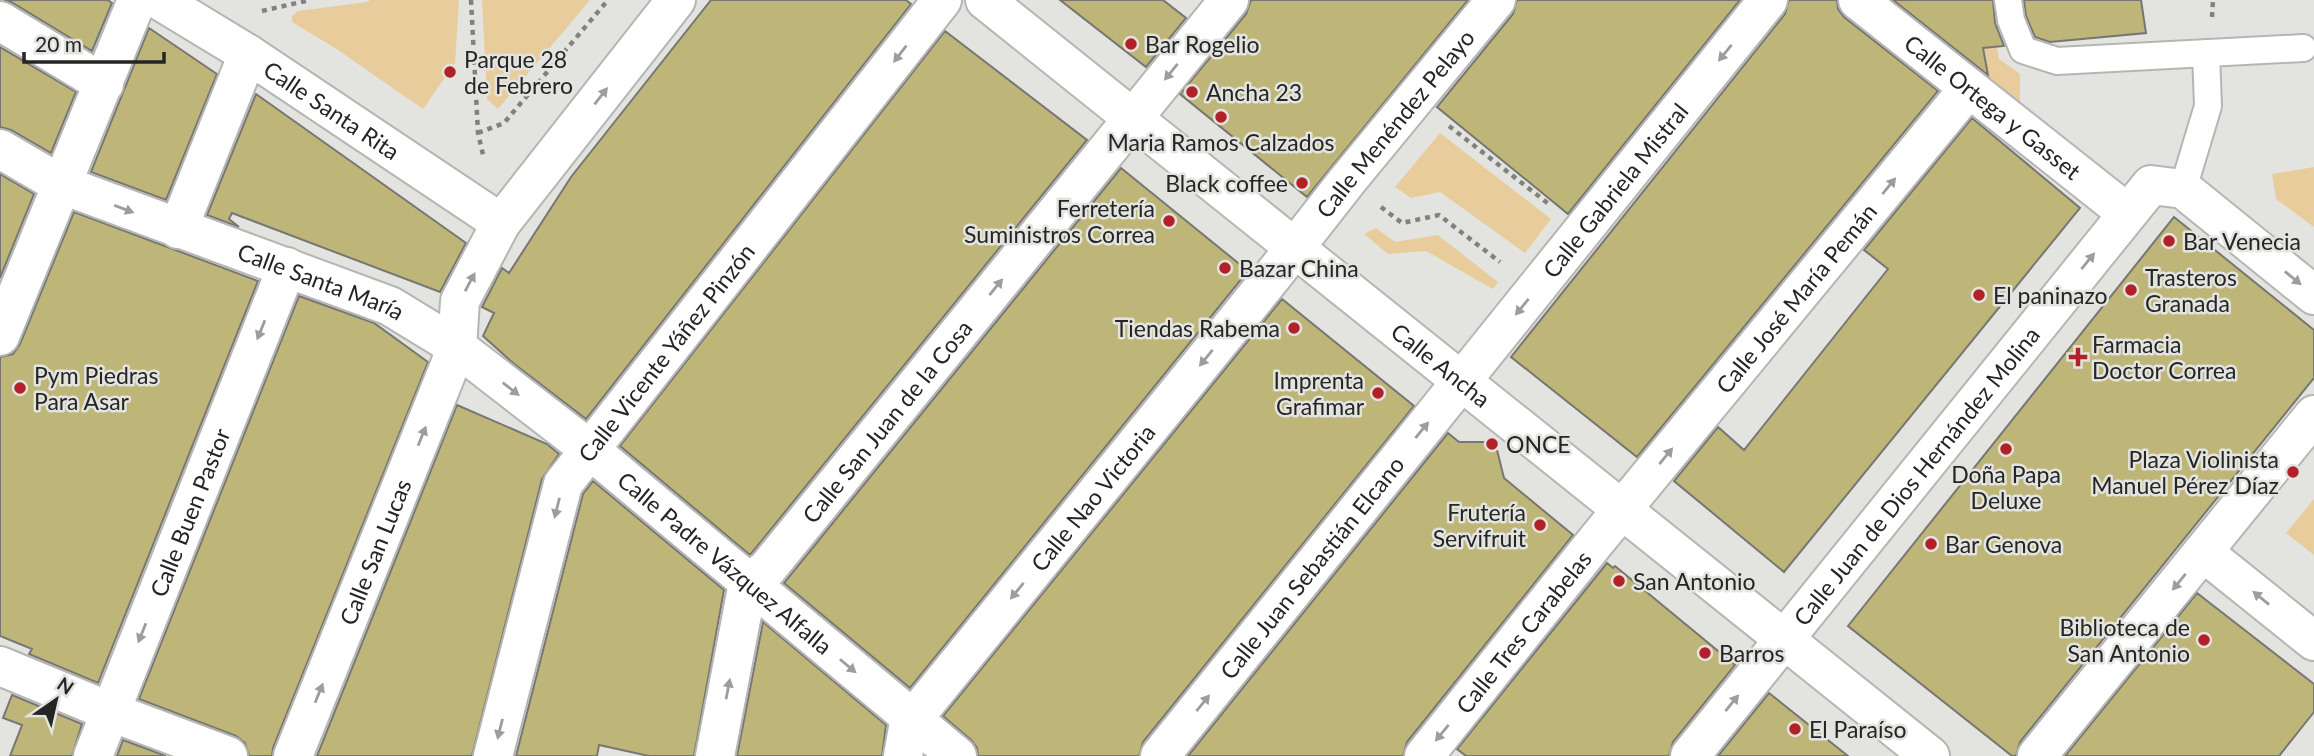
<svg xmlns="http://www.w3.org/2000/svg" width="2314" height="756" font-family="Lato,sans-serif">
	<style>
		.green { fill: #e8cc9b }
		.building { fill: #beb578; stroke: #777673; stroke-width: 2 }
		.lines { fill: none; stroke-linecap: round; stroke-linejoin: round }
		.lane-casing { stroke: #b5b6b3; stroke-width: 30 }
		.street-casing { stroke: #b5b6b3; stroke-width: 42 }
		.secondary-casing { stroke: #b5b6b3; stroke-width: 42 }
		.path { stroke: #81827f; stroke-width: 4.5; stroke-dasharray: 5 5; stroke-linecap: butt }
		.lane { stroke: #fff; stroke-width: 26 }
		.street { stroke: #fff; stroke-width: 38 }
		.secondary { stroke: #fff; stroke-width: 38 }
		.oneway { fill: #9d9d9c }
		.poi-dot { fill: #b22128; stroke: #e3e4e0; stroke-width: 2.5 }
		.labels { text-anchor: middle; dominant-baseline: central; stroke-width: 5; stroke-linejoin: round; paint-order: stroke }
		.poi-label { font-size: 23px; fill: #252524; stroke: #e3e4e0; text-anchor: start }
		.street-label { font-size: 23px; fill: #252524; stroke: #e3e4e0 }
	</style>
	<rect width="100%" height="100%" fill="#e3e4e0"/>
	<path class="green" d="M370,0h89l-4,63 -32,46 -88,-61 -43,-26v-6l6,-5 69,-9z
		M482,0h108l-92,109 -11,-10z
		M1974,0h14l11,59 21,15v31l-30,-20z
		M1440,133l111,86 -26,34 -85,-61 -29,6 -16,-11z
		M2314,167v60l-38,-28 -4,-25z
		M1376,228l19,14 43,-7 60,47 -5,7 -67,-38 -38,3 -24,-20z
		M2314,499v56l-28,-22z"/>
	<path class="building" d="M4,0h104l4,3 -20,48 -81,-49z
		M711,0h195l5,4 -325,415 -73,-56 -30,-27 11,-23 -12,-6 20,-39 7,5 62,-96z
		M1060,0h103l23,18 -40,49z
		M1251,0h217l-161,197 -127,-103 66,-80z
		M1517,0h223l-172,214 -131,-107 76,-93z
		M1789,0h48l1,9 6,8 94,74 -301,366 -126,-100 274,-343z
		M1893,0h100l2,23 9,23 -21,2 5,27z
		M2024,0h117l5,33 -96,9 -15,-5 -9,-21z
		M149,28l68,46 -51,126 -75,-28z
		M945,31l142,109 -337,415 -130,-109z
		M0,47l76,45 -25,61 -40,-23 -11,-3z
		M256,94l210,149 -26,49 -208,-79 -3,6 10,8 -32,-12z
		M1972,118l108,90 -296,364 -110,-91 44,-54 26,23 144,-181 -24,-19z
		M1121,168l127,103 -338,417 -126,-105z
		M0,174l34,20 -34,84z
		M74,212l184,69 -160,402 -69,-29 3,-5 -32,-13v-279l13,-3 7,-10z
		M2174,217l140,113v48l-294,364 -4,14h-4l-164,-130z
		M299,296l75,27 54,39 -155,386 -1,8h-23l-4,-13 -9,-7 -97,-37z
		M1282,299l132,107 -271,336 -4,14h-161l-1,-8 -6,-8 -28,-24z
		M457,405l90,39 12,10 -17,25 -70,277h-155z
		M1448,433l11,9h36l9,36 69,57 -166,207 -4,14h-215z
		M593,481l131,109 -30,166h-45l-50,-11 -2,11h-81l67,-262z
		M1607,563l6,5 2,-2 120,99 -62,77 -4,14h-203l-9,-7z
		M2197,593l117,91v28l-35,44h-214z
		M763,622l123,103 -4,31h-145z
		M1769,693l79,63h-130z
		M12,695l70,29 -10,32h-62l12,-31 -19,-7z
		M123,740l43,16h-49z"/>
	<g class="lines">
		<g class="lane-casing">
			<path id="lane" d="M2008,0l3,20 12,30 34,11 246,-13
				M2183,189l25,-83 -2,-53"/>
		</g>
		<g class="street-casing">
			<g id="street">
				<path id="s1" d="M159,0l89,54 253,169"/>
				<path id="s2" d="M1858,0l269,213"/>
				<path d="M0,21l104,63"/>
				<path id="s3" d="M0,149l60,35 330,122 67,41 132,102 368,307"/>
				<path d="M178,229l70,-175"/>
				<path d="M0,336l137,-336"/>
				<path d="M2203,552l111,89"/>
				<path d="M0,666l111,46 117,44"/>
				<path id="s4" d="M93,756l194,-489"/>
				<path id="s5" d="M293,756l164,-409 3,-46 41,-78 175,-223"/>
				<path id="s6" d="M493,756l70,-272 379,-484"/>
				<path id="s7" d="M715,756l33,-173 19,-14 462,-569"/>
				<path id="s8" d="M903,756l5,-28 4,-8 359,-442 76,-97 149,-181"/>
				<path id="s9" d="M1160,756l608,-756"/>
				<path id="s10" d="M1424,756l172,-215 373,-453"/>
				<path id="s11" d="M1690,756l461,-571 32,4 131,106"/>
				<path d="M2037,756l277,-341"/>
			</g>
		</g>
		<g class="secondary-casing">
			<g id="secondary">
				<path id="s12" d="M985,0l945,756"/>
			</g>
		</g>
		<path class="path" d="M471,0l7,133 6,26
			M262,11l48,-11
			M2212,17l1,-17
			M1449,126l101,79
			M478,133l26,-10 104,-123
			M1381,207l21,16 37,-8 61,47"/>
		<use href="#lane" class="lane"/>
		<use href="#street" class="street"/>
		<use href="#secondary" class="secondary"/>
	</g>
	<defs><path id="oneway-solid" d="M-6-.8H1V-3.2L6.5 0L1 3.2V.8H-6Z" transform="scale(1.75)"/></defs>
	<g class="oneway">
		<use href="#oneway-solid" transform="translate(1725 53) rotate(129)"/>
		<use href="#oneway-solid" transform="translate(900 54) rotate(128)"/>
		<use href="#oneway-solid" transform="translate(1171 72) rotate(129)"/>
		<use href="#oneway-solid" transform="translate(601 96) rotate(-52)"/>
		<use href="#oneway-solid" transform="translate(1889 186) rotate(-51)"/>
		<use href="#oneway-solid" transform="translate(124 209) rotate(21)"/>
		<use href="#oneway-solid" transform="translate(2088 261) rotate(-51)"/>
		<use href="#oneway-solid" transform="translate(2293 278) rotate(39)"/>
		<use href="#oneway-solid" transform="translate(470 282) rotate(-62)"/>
		<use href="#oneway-solid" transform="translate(996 287) rotate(-51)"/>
		<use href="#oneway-solid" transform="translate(1522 307) rotate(129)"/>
		<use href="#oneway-solid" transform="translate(261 330) rotate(112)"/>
		<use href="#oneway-solid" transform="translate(1206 358) rotate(129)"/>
		<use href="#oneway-solid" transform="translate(511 389) rotate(38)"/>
		<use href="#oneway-solid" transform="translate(1422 430) rotate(-51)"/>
		<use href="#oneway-solid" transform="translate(422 436) rotate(-68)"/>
		<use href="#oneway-solid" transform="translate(1666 456) rotate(-51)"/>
		<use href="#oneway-solid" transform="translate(557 508) rotate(104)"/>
		<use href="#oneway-solid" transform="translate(2179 582) rotate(129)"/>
		<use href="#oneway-solid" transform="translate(1017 591) rotate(129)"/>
		<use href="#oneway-solid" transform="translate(2261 598) rotate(-141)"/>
		<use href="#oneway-solid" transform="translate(142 633) rotate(112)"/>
		<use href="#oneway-solid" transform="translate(848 666) rotate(40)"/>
		<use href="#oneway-solid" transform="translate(728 689) rotate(-79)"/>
		<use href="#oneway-solid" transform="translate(319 693) rotate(-68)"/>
		<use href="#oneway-solid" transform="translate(1203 703) rotate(-51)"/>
		<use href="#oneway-solid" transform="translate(1732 703) rotate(-51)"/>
		<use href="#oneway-solid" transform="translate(500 729) rotate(104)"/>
		<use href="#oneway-solid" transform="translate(1442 733) rotate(129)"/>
	</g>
	<g class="poi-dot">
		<circle cx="1131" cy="44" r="7"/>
		<circle cx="450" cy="72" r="7"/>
		<circle cx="1192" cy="92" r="7"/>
		<circle cx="1221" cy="117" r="7"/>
		<circle cx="1302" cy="183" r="7"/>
		<circle cx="1169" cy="221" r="7"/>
		<circle cx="2169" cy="241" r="7"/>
		<circle cx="1225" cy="268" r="7"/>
		<circle cx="2131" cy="290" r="7"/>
		<circle cx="1979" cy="295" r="7"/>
		<circle cx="1294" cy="328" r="7"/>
		<path d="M2074.5 346.5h7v7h7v7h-7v7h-7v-7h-7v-7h7z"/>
		<circle cx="20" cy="388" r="7"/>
		<circle cx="1378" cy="393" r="7"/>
		<circle cx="1492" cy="444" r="7"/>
		<circle cx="2006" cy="449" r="7"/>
		<circle cx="2293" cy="472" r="7"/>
		<circle cx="1540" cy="525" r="7"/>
		<circle cx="1931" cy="544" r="7"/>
		<circle cx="1619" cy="581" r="7"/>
		<circle cx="2204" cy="640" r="7"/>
		<circle cx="1705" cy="653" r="7"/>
		<circle cx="1795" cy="729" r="7"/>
	</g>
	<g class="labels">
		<g class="poi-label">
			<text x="1145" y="44">Bar Rogelio</text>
			<text x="464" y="59">Parque 28<tspan x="464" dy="26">de Febrero</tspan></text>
			<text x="1206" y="92">Ancha 23</text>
			<text x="1221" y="142" text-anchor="middle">Maria Ramos Calzados</text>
			<text x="1288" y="183" text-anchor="end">Black coffee</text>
			<text x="1155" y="208" text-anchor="end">Ferretería<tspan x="1155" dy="26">Suministros Correa</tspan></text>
			<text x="2183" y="241">Bar Venecia</text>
			<text x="1239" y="268">Bazar China</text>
			<text x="2145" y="277">Trasteros<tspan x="2145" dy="26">Granada</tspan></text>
			<text x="1993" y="295">El paninazo</text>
			<text x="1280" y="328" text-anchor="end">Tiendas Rabema</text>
			<text x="2092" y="344">Farmacia<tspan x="2092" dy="26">Doctor Correa</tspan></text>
			<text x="34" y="375">Pym Piedras<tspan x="34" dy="26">Para Asar</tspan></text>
			<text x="1364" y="380" text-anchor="end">Imprenta<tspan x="1364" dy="26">Grafimar</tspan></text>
			<text x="1506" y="444">ONCE</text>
			<text x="2279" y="459" text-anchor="end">Plaza Violinista<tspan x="2279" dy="26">Manuel Pérez Díaz</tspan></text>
			<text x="2006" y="474" text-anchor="middle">Doña Papa<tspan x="2006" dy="26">Deluxe</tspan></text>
			<text x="1526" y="512" text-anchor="end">Frutería<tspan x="1526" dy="26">Servifruit</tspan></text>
			<text x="1945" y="544">Bar Genova</text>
			<text x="1633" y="581">San Antonio</text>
			<text x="2190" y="627" text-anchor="end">Biblioteca de<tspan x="2190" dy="26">San Antonio</tspan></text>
			<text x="1719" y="653">Barros</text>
			<text x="1809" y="729">El Paraíso</text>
		</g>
		<g class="street-label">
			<text stroke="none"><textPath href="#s2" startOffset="172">Calle Ortega y Gasset</textPath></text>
			<text stroke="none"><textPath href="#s1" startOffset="205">Calle Santa Rita</textPath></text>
			<text stroke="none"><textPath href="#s8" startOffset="805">Calle Menéndez Pelayo</textPath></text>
			<text stroke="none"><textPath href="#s9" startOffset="726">Calle Gabriela Mistral</textPath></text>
			<text stroke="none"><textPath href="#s3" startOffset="348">Calle Santa María</textPath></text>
			<text stroke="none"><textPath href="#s10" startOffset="590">Calle José María Pemán</textPath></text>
			<text stroke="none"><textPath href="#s6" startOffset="448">Calle Vicente Yáñez Pinzón</textPath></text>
			<text stroke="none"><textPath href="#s12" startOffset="584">Calle Ancha</textPath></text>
			<text stroke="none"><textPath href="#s7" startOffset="390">Calle San Juan de la Cosa</textPath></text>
			<text stroke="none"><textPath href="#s11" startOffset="360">Calle Juan de Dios Hernández Molina</textPath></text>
			<text stroke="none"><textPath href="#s8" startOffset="324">Calle Nao Victoria</textPath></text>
			<text stroke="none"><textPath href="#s4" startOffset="262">Calle Buen Pastor</textPath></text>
			<text stroke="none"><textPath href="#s5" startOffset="220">Calle San Lucas</textPath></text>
			<text stroke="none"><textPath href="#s3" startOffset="844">Calle Padre Vázquez Alfalla</textPath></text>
			<text stroke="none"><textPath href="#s9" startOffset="242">Calle Juan Sebastián Elcano</textPath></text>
			<text stroke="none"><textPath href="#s10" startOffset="159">Calle Tres Carabelas</textPath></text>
		</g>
	</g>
	<g transform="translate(56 700) rotate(34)" stroke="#e3e4e0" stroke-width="5" paint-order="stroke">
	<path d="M0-5L12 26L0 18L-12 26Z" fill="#252524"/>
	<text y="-10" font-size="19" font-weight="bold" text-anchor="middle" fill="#252524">N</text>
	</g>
	<path d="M24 52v10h140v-10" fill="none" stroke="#252524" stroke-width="3.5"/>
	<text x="35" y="52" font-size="21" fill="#252524" stroke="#e3e4e0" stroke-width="5" paint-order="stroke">20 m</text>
</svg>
